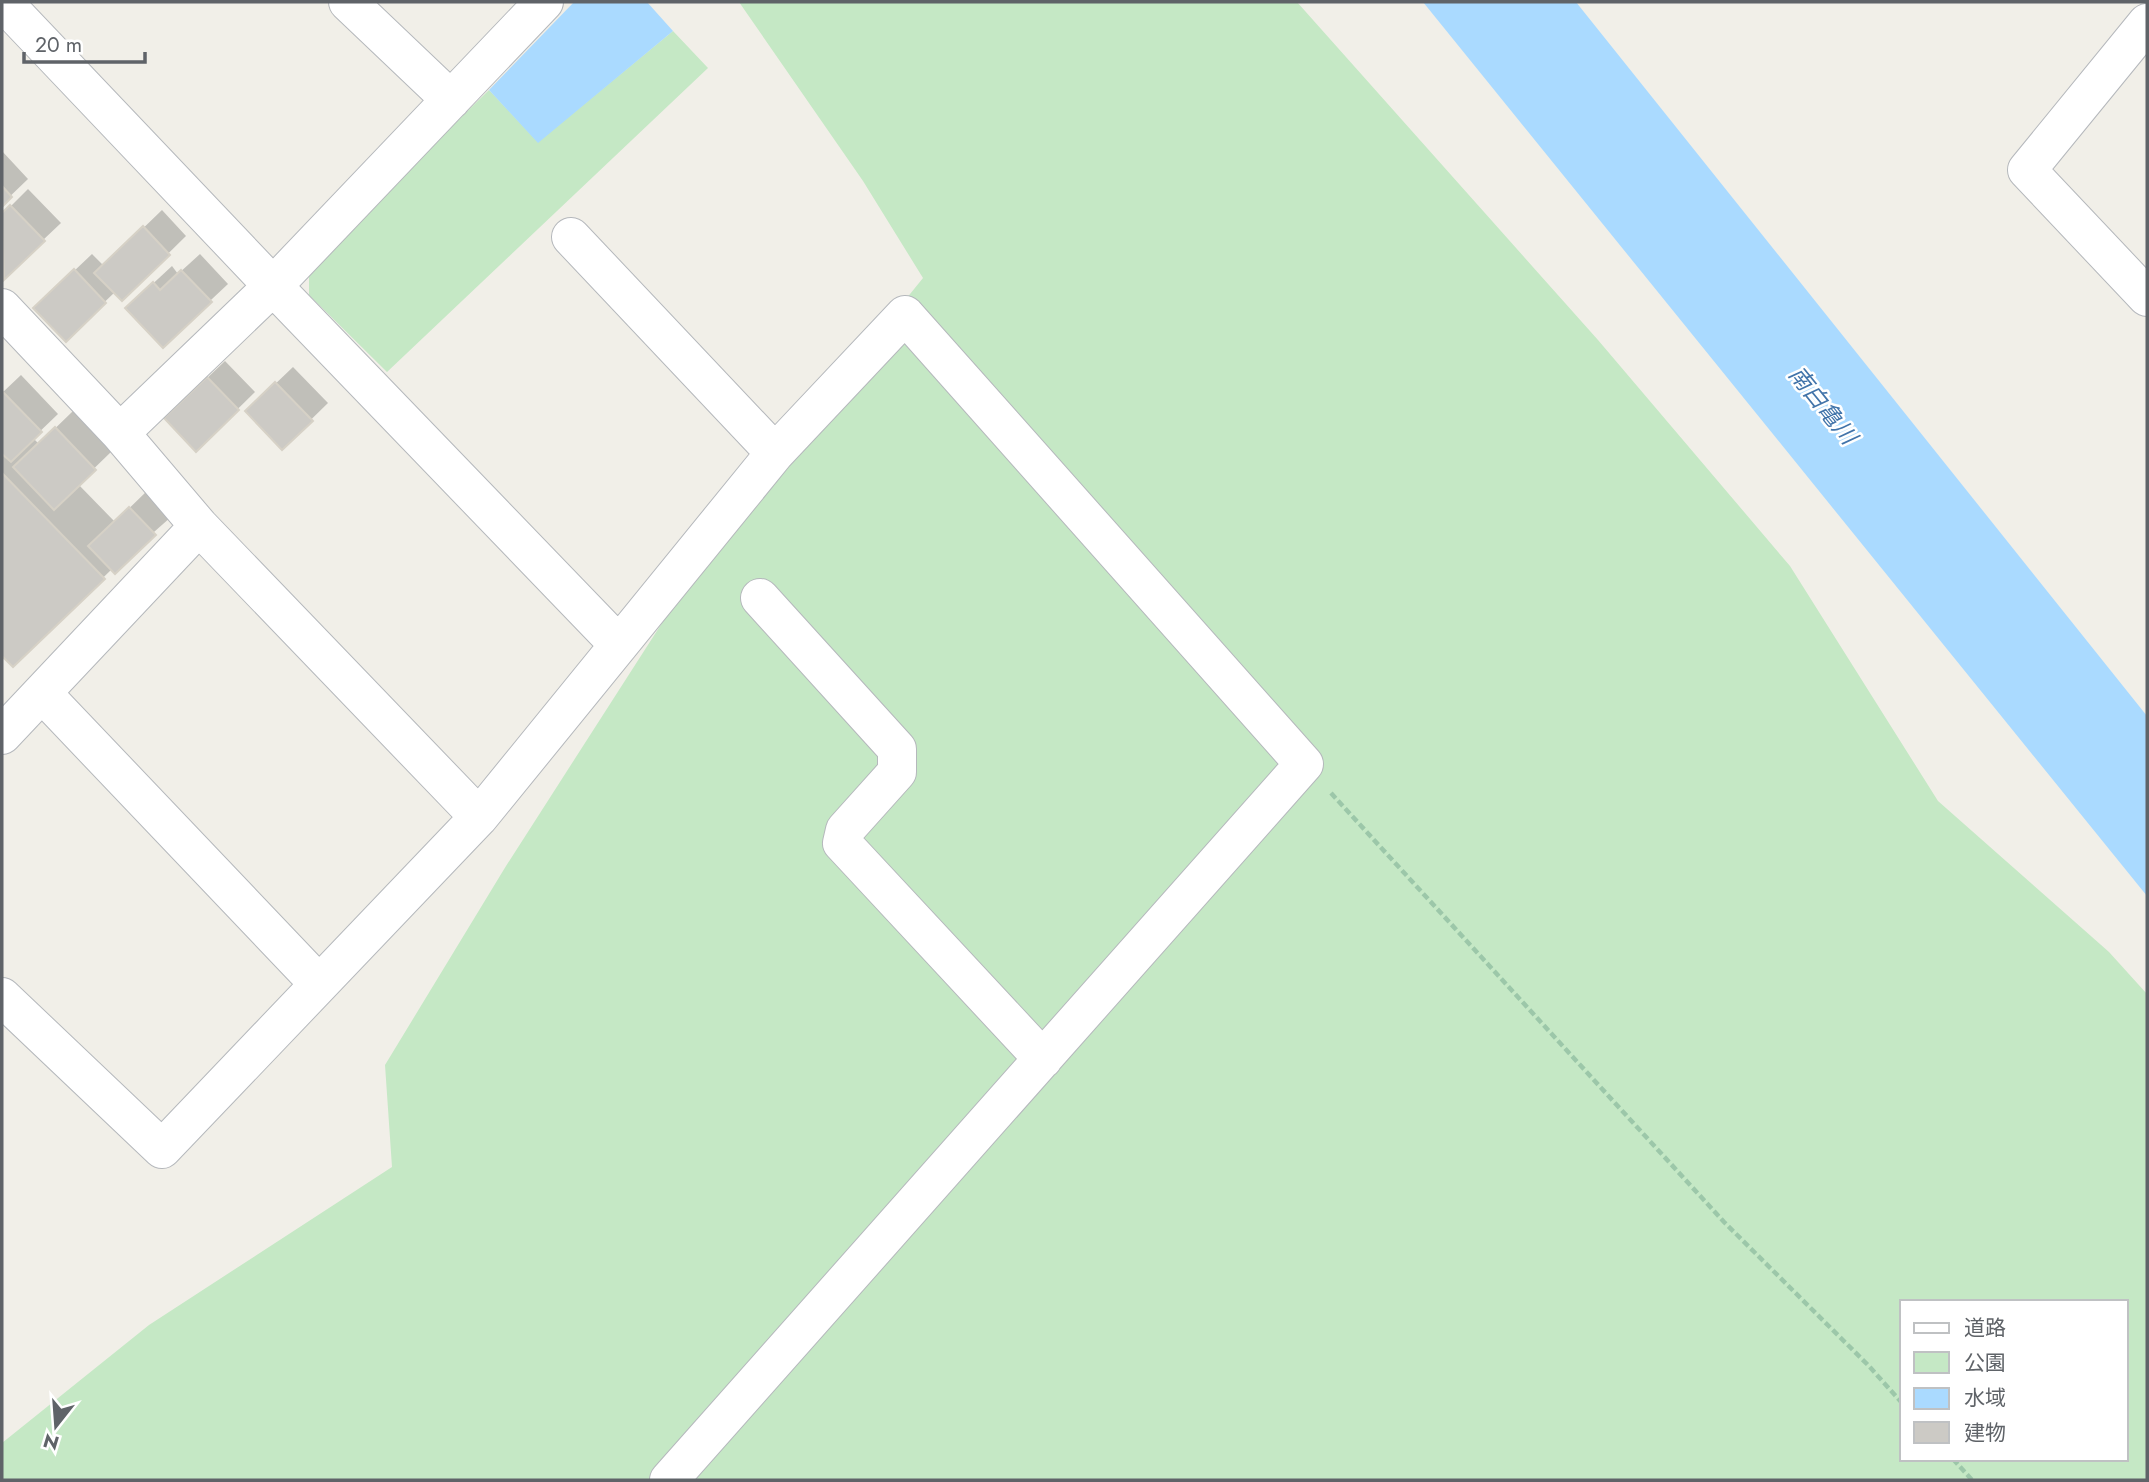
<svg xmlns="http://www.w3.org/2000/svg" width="2149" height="1482" font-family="Jost,'Noto Sans JP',sans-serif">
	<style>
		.green { fill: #c5e8c5; fill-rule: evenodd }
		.water { fill: #aadaff }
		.shadow { fill: #0003 }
		.building { fill: #cccac5; stroke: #d6d1c6; stroke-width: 2 }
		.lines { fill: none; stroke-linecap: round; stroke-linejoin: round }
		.minor-casing { stroke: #b5b8bc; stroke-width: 40 }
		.path { stroke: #9cc7a9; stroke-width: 4.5; stroke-dasharray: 7 3.5; stroke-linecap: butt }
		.minor { stroke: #fff; stroke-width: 38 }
		.labels { text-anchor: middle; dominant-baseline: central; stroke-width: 5; stroke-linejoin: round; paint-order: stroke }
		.water-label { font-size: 23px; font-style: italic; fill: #4174aa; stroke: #fff }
	</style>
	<rect width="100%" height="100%" fill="#f1efe8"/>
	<path class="green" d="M739,2h558l301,338 192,226 148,235 171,151 38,42v486h-2145v-37l147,-118 243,-158 -7,-102 121,-199 226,-352 191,-236 -60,-97zM1902,1302h224v157h-224z
		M673,31l35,37 -321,304 -78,-77v-29l180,-176 49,52z"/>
	<path class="water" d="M574,2h73l26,29 -135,112 -49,-53z
		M1423,2h153l571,714v180z"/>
	<path class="shadow" d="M2,151l26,28 -26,25z
		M28,189l33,34 -57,54 -2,-2v-60z
		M162,210l24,26 -64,63 -7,-7 -49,47 -13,-48 39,-37 12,12z
		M200,254l28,30 -65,61 -18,-54 27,-25 6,8z
		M225,361l30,31 -59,58 -13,-49z
		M293,367l35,36 -46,45 -35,-37z
		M21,375l37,39 -25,24 6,6 34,-33 39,40 -34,33 37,38 32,-31 24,26 -59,52 -99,96 -11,-12v-260z"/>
	<path class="building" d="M2,186l10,11 -10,10z
		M10,205l35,36 -41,39 -2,-67z
		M143,226l27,29 -48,46 -28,-28z
		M74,269l32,34 -40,39 -33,-34z
		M181,270l31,32 -49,46 -38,-40 28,-26 7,8z
		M207,377l32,33 -43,42 -32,-34z
		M275,382l38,39 -31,29 -37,-39z
		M2,391l40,41 -31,30 -9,-8z
		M55,427l41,43 -42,40 -41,-43z
		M2,473l103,106 -92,88 -11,-11z
		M129,507l27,28 -41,39 -27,-28z"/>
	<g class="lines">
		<g class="minor-casing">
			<path id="minor" d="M3,2l270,284 346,359
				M348,2l103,98
				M2147,23l-120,147 120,127
				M571,237l204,216
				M2,308l118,125 79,93 280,291
				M120,433l153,-147 271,-284
				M760,598l137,151v23l-52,58 -3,13 201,216
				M42,693l277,291
				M2,735l197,-209
				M2,997l160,152 317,-332 296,-364 130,-138 399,449 -635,716"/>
		</g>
		<path class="path" d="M1331,793l393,429 144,143 34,38
			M1953,1459l19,21"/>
		<use href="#minor" class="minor"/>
	</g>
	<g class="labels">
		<g class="water-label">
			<text transform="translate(1823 405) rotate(51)">南白亀川</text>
		</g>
	</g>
	<rect width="2149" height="1482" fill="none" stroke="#5f6368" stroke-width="7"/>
	<rect x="1900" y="1300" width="228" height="161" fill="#ffffff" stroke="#bfc1c3" stroke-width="2"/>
	<rect x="1914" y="1323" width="35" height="10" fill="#ffffff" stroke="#bfc1c3" stroke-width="2"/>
	<text x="1964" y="1335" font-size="21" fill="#5f6368">道路</text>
	<rect x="1914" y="1352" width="35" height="21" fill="#c5e8c5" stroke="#bfc1c3" stroke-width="2"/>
	<text x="1964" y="1370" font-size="21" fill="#5f6368">公園</text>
	<rect x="1914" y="1388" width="35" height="21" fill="#aadaff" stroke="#bfc1c3" stroke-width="2"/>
	<text x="1964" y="1405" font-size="21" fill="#5f6368">水域</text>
	<rect x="1914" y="1422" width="35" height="21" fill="#cccac5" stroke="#bfc1c3" stroke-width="2"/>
	<text x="1964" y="1440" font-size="21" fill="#5f6368">建物</text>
	<g transform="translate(56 1426) rotate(197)" stroke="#ffffff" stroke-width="5" paint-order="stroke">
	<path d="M0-5L12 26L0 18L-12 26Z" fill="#5f6368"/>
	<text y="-10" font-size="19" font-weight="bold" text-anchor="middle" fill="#5f6368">N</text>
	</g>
	<path d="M24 52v10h121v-10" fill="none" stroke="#5f6368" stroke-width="3.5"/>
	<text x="35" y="52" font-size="21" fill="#5f6368" stroke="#ffffff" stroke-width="5" paint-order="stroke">20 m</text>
</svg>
